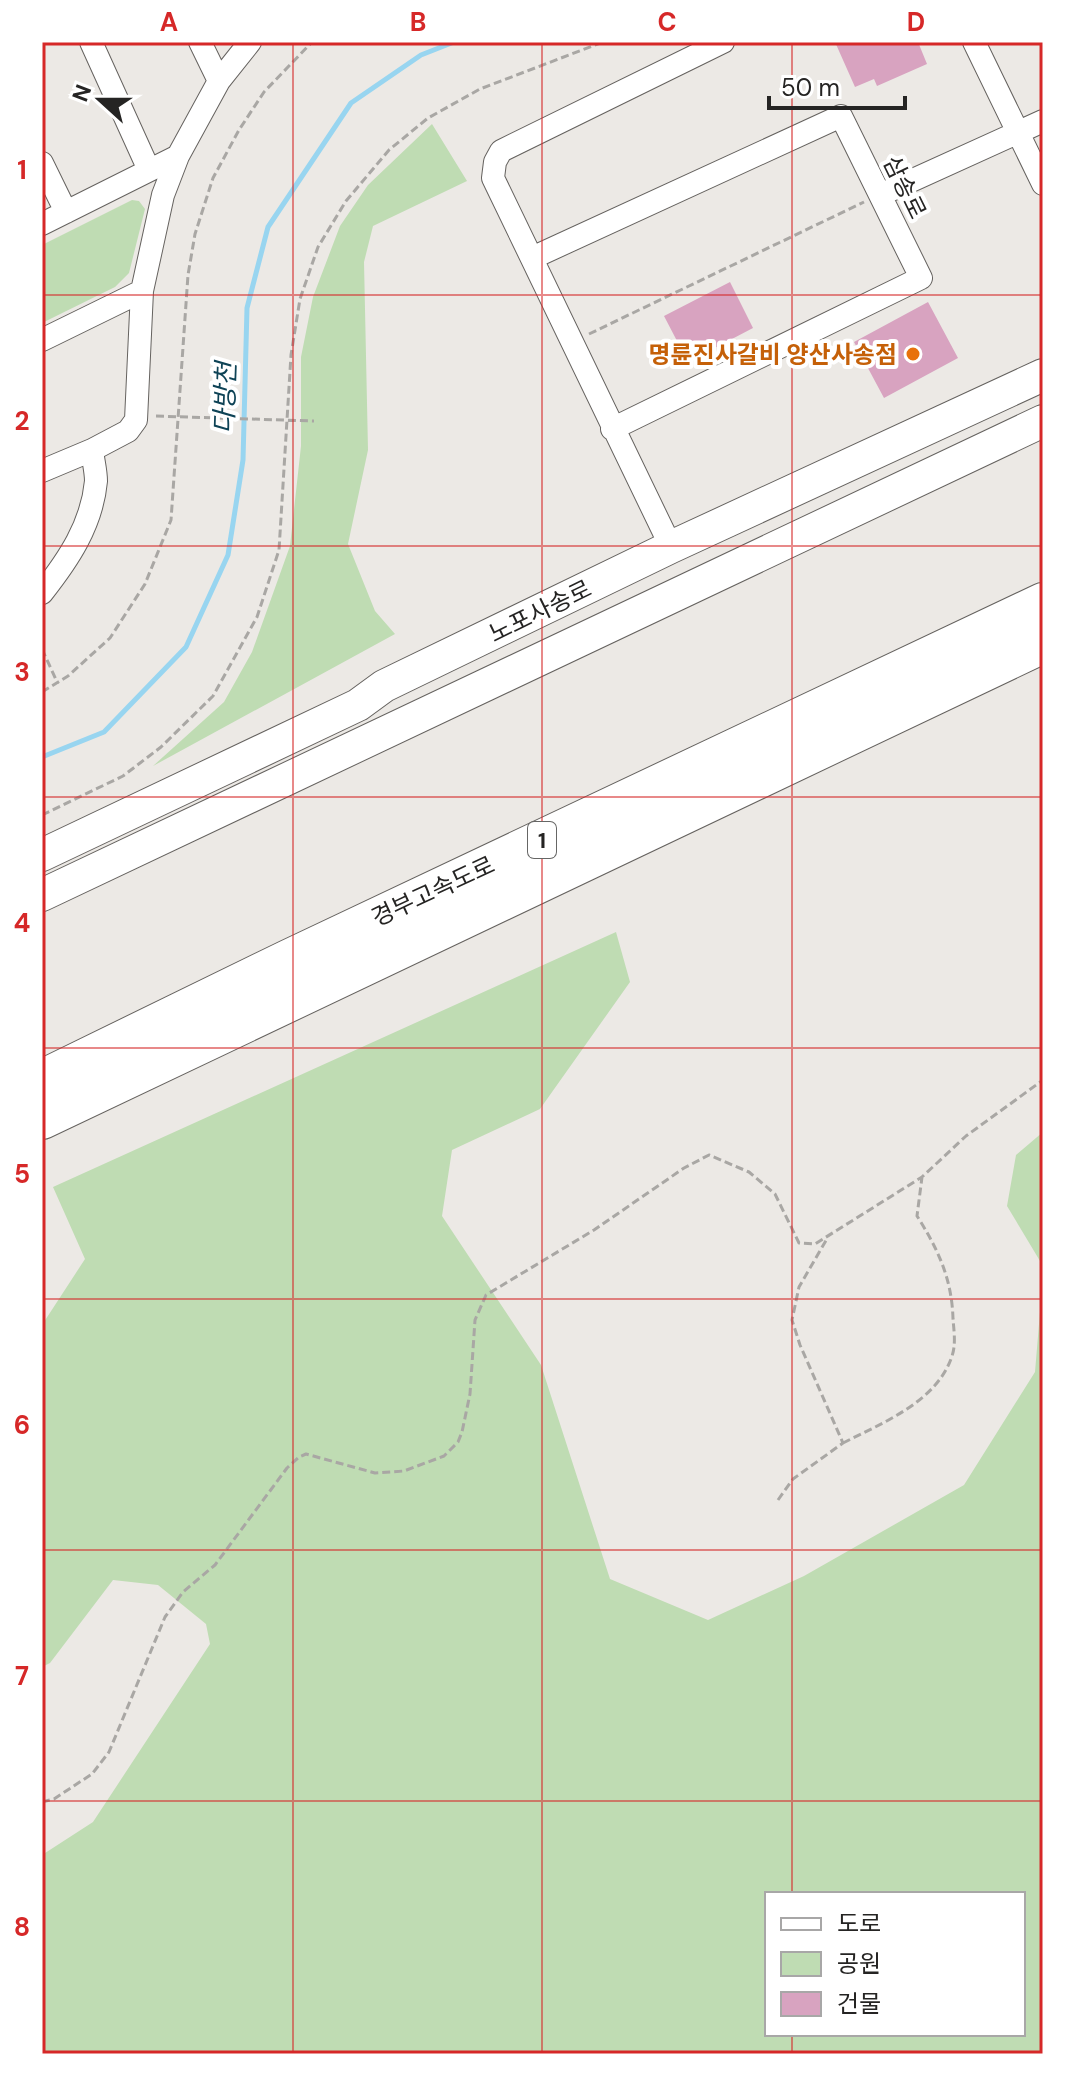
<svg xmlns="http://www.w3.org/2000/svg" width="1085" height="2096" font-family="'DM Sans','Noto Sans KR',sans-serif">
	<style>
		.green { fill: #bfdcb3; fill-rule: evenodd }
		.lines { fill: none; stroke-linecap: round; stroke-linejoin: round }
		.stream { stroke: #98d5f0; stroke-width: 5 }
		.building { fill: #d8a3c0 }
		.street-casing { stroke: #65625f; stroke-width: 24 }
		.secondary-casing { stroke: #65625f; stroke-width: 34 }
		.highway-casing { stroke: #65625f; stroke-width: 42 }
		.path { stroke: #a9a7a4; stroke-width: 3; stroke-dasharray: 8 4; stroke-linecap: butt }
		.street { stroke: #fff; stroke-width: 22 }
		.secondary { stroke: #fff; stroke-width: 32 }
		.highway { stroke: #fff; stroke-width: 40 }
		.grid { fill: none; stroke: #d62828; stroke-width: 2; stroke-opacity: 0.55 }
		.food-dot { fill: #e8710a; stroke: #fff; stroke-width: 3 }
		.labels { text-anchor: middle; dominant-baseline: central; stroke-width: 8; stroke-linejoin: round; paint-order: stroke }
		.shield { fill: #fff; stroke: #666665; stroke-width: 2 }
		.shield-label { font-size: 22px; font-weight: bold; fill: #252423 }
		.street-label { font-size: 24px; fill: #252423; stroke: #fff }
		.food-label { font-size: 24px; font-weight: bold; fill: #c56008; stroke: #fff; text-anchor: end }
		.water-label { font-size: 26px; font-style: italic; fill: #0e4356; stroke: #fff }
		.neatline { fill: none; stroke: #d62828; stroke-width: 3 }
		.grid-label { font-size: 26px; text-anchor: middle; font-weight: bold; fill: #d62828 }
	</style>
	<rect width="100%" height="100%" fill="#ece9e5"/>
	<path class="green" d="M432,124l35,57 -94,45 -9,36 4,188 -20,94 27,67 20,23 -242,132 71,-64 28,-50 38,-106 11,-100v-89l12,-60 27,-71 28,-41z
		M132,200l7,1 6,8 -16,64 -14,14 -73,36v-78z
		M616,932l14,50 -90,127 -88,41 -10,66 99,149 69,214 98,41 96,-44 160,-91 71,-113 8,-96v778h-1001v-199l51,-33 117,-178 -4,-20 -48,-39 -45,-5 -63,83 -8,4v-342l43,-66 -32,-72zM1023,1894v140h-256v-140z
		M1043,1132v134l-36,-60 9,-51z"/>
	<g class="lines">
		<path class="stream" d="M42,757l62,-25 82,-85 42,-92 15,-95 4,-152 21,-81 83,-124 70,-48 33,-13"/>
	</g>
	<path class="building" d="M835,42h83l9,22 -50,22 -3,-7 -19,8z
		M730,282l23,46 -65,34 -24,-46z
		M928,302l30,56 -74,40 -30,-56z"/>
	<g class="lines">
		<g class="street-casing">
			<path id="street" d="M91,42l58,128
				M200,42l19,39
				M974,42l69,142
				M42,163l24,49
				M880,195l163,-74
				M42,224l136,-68 41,-75 31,-39
				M532,258l309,-142 80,162 -309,151
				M42,340l100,-49
				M42,471l50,-21
				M671,547l-178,-369 2,-16 6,-11 222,-109
				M42,593c26,-33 50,-68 54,-112 0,-10 -3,-21 -4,-31l36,-19 8,-11 6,-129 21,-96 15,-39"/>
		</g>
		<g class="secondary-casing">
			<path id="secondary" d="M42,855l316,-150 26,-19 287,-139 372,-172
				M42,895l1001,-474"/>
		</g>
		<g class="highway-casing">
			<path id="highway" d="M42,1080l246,-120 755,-357
				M42,1119l1001,-476"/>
		</g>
		<path class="path" d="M589,334l275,-132
			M156,416l158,5
			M42,649l16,35
			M42,692l26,-16 42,-38 35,-54 26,-64 17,-245 7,-41 18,-56 26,-48 25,-38 48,-50
			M42,815l81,-39 38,-29 52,-51 44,-79 22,-67 12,-195 9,-56 18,-52 28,-46 43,-51 39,-32 52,-29 123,-47
			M843,1443c39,-20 94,-41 109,-87 4,-11 2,-25 1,-37 -1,-40 -15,-70 -36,-103l5,-39
			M778,1500l15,-21 50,-36 -43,-98 -8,-25 7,-33 29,-50
			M42,1802l12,-3 38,-25 17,-22 56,-135 18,-25 32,-27 72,-97 12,-11 7,-3 69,19 29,-2 40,-15 14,-14 4,-10 8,-38 5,-74 11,-25 108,-65 90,-62 25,-13 40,17 26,22 24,49 16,1 107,-67 44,-41 77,-56"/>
		<use href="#street" class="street"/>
		<use href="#secondary" class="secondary"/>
		<use href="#highway" class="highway"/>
	</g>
	<path class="grid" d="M293,42v2012M542,42v2012M792,42v1852M42,295h1001M42,546h1001M42,797h1001M42,1048h1001M42,1299h1001M42,1550h1001M42,1801h1001M792,2034v20"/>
	<circle class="food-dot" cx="913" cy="354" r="8"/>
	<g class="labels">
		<rect class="shield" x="528" y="822" width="28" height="36" rx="6"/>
		<g class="shield-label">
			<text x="542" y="840">1</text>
		</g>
		<g class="street-label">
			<text transform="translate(905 187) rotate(64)">삼송로</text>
			<text transform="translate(540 611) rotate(-26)">노포사송로</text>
			<text transform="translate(433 891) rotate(-25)">경부고속도로</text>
		</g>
		<g class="food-label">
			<text x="897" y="354">명륜진사갈비 양산사송점</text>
		</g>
		<g class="water-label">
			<text transform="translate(225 398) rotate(-88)">다방천</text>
		</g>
	</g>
	<rect width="1085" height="2096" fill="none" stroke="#ffffff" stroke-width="88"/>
	<rect x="765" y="1892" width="260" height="144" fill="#ffffff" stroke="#a8a7a7" stroke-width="2"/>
	<rect x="781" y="1918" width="40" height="12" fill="#ffffff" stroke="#a8a7a7" stroke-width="2"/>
	<text x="837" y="1932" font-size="24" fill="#252423">도로</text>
	<rect x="781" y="1952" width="40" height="24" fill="#bfdcb3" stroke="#a8a7a7" stroke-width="2"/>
	<text x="837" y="1972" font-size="24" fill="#252423">공원</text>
	<rect x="781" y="1992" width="40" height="24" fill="#d8a3c0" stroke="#a8a7a7" stroke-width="2"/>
	<text x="837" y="2012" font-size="24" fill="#252423">건물</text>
	<g transform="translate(100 100) rotate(291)" stroke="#ffffff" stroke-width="6" paint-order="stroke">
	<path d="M0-6L14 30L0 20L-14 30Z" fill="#252423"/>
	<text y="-12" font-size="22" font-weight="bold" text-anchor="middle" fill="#252423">N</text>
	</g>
	<path d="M769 96v12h136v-12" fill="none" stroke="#252423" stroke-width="4"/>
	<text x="781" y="96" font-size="24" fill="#252423" stroke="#ffffff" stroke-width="6" paint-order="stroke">50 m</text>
	<rect x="44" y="44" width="997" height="2008" class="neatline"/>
	<g class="grid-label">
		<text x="169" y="31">A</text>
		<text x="418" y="31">B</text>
		<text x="667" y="31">C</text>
		<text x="916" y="31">D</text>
		<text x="22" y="179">1</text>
		<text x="22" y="430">2</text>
		<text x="22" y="681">3</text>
		<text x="22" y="932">4</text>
		<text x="22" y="1183">5</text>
		<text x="22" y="1434">6</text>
		<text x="22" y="1685">7</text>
		<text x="22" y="1936">8</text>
	</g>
</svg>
